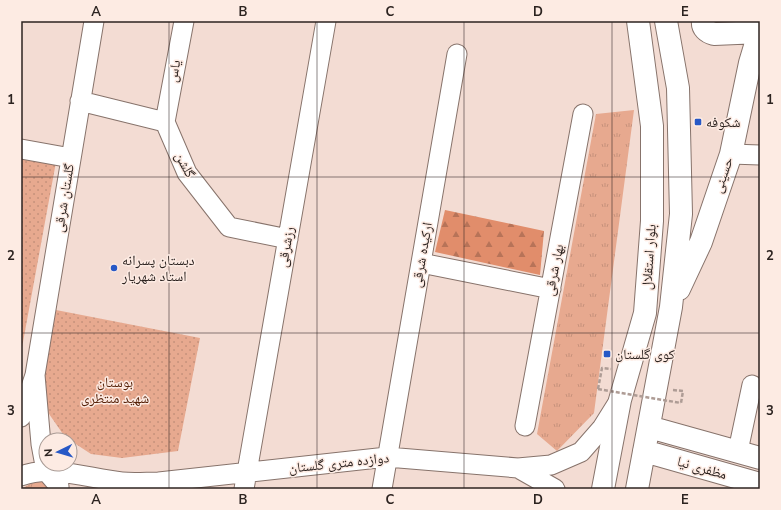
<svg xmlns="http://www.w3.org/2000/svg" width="781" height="510" font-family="'Nunito Sans','Noto Naskh Arabic',sans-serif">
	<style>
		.grass { fill: url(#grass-tufts) }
		.forest { fill: url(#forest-firs) }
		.park { fill: url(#park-dots) }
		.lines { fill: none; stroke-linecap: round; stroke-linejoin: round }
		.minor-casing { stroke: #87736b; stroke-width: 21 }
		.major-casing { stroke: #87736b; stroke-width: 24 }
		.path { stroke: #ae9c95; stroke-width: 2.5; stroke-dasharray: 4 2; stroke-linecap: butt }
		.minor { stroke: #fff; stroke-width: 19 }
		.major { stroke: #fff; stroke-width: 22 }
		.path-bridge { stroke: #ae9c95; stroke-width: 2.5; stroke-dasharray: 4 2; stroke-linecap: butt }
		.grid { fill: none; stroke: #2c2320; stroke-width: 1; stroke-opacity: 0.55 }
		.poi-dot { fill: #2758c6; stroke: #fdebe3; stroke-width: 1.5 }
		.labels { text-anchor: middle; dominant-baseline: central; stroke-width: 3; stroke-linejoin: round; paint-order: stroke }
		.street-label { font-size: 14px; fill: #2c2320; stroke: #fdebe3 }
		.poi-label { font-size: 14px; fill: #2c2320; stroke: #fdebe3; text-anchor: start }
		.park-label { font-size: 14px; fill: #562108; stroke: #fdebe3 }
		.neatline { fill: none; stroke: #2c2320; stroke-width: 1.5 }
		.grid-label { font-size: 13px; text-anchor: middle; font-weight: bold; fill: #2c2320 }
	</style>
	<defs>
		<pattern id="grass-tufts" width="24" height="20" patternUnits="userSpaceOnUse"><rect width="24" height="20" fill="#e7a98f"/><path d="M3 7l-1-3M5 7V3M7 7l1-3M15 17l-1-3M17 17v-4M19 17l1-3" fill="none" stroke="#c6917b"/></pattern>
		<pattern id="forest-firs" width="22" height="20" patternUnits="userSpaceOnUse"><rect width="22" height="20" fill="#e18d6b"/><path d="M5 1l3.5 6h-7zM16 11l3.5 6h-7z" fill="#b77358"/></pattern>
		<pattern id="park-dots" width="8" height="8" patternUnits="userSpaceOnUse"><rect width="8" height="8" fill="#e7a98f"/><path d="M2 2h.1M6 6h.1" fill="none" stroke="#c6917b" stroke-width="1.8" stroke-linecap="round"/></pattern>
	</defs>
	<rect width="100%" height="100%" fill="#f3dcd3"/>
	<path class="grass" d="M634,110l-40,303 -37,38 -20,-17 59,-320z
		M45,480l7,9h-31l9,-5z"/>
	<path class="forest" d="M445,210l99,21 -4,44 -105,-23z"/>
	<path class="park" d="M21,155l35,7 -35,191z
		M56,310l144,28 -22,113 -56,7 -31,-4 -26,-17 -18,-26 -6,-31z"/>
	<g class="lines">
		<g class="minor-casing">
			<path id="minor" d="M80,101l85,21 22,51 42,54 59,12
				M165,122l19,-101
				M21,149l50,9
				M731,154l29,1
				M421,263l130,26
				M35,375l59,-354
				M21,417l14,-42 6,69 5,27 13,15v3
				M525,426l58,-312
				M738,451l14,-66
				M518,468l37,21
				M21,476c30,-12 69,3 101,6 12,1 25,0 37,0l-15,7
				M159,482l228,-25 131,11 33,-3 30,-13 21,-24 15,-24
				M244,489l82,-468
				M382,489l75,-435"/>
		</g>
		<g class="major-casing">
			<path id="major" d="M703,21c-1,7 4,11 11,13l46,-2
				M679,289l22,-47 30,-88 19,-91 6,-20 4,-4
				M649,427l111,31
				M644,451l116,33
				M603,489l17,-89 25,-87 7,-92v-95l-14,-105
				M637,489l34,-182 10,-93 -3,-126 -12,-67"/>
		</g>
		<path class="path" d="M598,389l4,-21 9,1
			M673,390l10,1 -2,12"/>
		<use href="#minor" class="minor"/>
		<use href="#major" class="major"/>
		<path class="path-bridge" d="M598,389l83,14"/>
	</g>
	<path class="grid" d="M169,21v468M317,21v468M464,21v468M612,21v468M21,177h739M21,333h739"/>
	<g class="poi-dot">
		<rect x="694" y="118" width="8" height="8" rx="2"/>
		<circle cx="114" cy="268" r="4"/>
		<rect x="603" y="350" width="8" height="8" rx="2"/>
	</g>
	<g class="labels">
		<g class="street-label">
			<text transform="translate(174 71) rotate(-80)">یاس</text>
			<text transform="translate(185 165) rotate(62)">گلشن</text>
			<text transform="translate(723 175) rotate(-71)">حسینی</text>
			<text transform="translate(64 198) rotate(-81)">گلستان شرقی</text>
			<text transform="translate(286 247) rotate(-80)">رزشرقی</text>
			<text transform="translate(422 255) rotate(-80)">ارکیده شرقی</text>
			<text transform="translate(649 257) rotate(-86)">بلوار استقلال</text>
			<text transform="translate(554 270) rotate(-79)">بهار شرقی</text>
			<text transform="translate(339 463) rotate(-6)">دوازده متری گلستان</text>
			<text transform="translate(702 468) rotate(16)">مظفری نیا</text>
		</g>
		<g class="poi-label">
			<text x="706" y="122">شکوفه</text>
			<text x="122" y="260">دبستان پسرانه<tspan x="122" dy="16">استاد شهريار</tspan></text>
			<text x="615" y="354">کوی گلستان</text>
		</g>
		<g class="park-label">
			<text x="115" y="382">بوستان<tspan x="115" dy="16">شهید منتظری</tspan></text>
		</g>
	</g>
	<rect width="781" height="510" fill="none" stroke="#fdebe3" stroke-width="44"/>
	<g transform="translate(58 452) rotate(265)"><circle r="19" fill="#fdebe3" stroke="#a99b95"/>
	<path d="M0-3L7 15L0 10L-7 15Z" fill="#2758c6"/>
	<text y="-6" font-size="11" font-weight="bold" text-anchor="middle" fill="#2c2320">N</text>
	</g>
	<rect x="22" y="22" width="737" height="466" class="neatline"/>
	<g class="grid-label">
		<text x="96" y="16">A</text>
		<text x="243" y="16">B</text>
		<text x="390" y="16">C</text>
		<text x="538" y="16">D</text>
		<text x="685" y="16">E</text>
		<text x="11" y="104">1</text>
		<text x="770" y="104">1</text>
		<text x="11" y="260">2</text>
		<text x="770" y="260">2</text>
		<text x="11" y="415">3</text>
		<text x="770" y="415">3</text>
		<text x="96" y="504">A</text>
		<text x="243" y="504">B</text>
		<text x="390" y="504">C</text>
		<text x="538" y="504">D</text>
		<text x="685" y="504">E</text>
	</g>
</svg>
